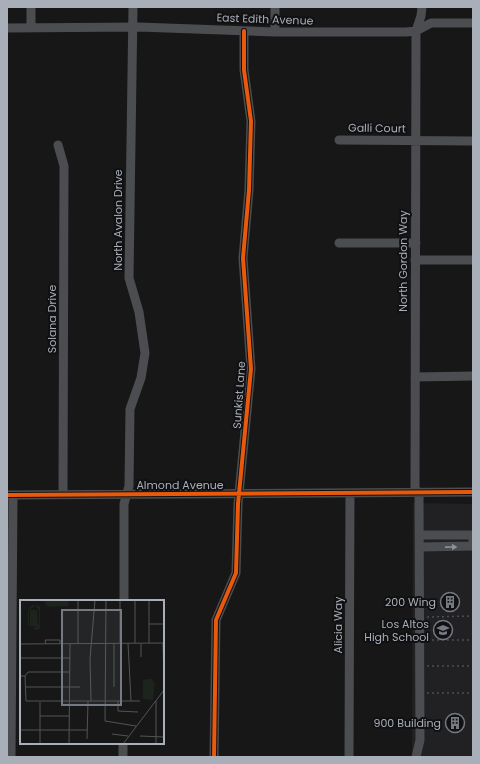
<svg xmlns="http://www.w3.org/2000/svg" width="480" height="764" font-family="Poppins,sans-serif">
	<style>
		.built { fill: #212123 }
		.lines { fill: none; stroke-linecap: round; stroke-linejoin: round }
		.path { stroke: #4d4e52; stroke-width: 1.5; stroke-dasharray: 2 3; stroke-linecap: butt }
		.minor { stroke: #4b4d50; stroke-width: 9 }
		.cycleway-casing { stroke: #111113; stroke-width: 6 }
		.cycleway { stroke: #e8590c; stroke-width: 4 }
		.oneway { fill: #8c9299 }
		.labels { text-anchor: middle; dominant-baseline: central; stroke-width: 4; stroke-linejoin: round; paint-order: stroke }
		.street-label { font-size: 11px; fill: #a8afb8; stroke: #111113 }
		.poi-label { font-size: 11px; fill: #a8afb8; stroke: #111113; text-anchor: end }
		.inset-road { fill: none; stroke: #515457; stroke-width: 1 }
		.view { fill: #757a80; fill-opacity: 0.15; stroke: #757a80; stroke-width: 2 }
		.inset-edge { fill: none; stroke: #a8afb8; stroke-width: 2 }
	</style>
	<rect width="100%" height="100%" fill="#171717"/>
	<path class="built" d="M413,503l60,1v253h-61z"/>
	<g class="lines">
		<path class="path" d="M427,617l46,-1
			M427,640h46
			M427,666h46
			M427,693h46"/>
		<path class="minor" d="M31,27v-20
			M7,28l132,-1 136,5h131l10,-1 15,-8h42
			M275,32v-25
			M339,140l134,1
			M58,145l6,21 -1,328
			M339,243h77
			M415,260h58
			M415,377l58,-1
			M415,492l1,-461 5,-15 1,-9
			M7,495l466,-3
			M420,535h53
			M420,547l53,-1v-8
			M124,601v-97l5,-18 1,-77 11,-31 4,-25 -6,-41 -10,-34 4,-271
			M11,757l2,-262
			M123,757v-14
			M214,757l2,-137 20,-47 2,-69 13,-135 -8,-111 6,-68 2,-69 -7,-51v-39
			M349,757l1,-264
			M416,757l4,-17 -1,-248"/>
		<g class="cycleway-casing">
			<path id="cycleway" d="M7,495l466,-3
				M214,757l2,-137 20,-47 2,-69 13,-135 -8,-111 6,-68 2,-69 -7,-51v-39"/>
		</g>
		<use href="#cycleway" class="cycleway"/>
	</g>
	<defs><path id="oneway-solid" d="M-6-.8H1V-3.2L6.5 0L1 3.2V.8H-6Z"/></defs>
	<use class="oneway" href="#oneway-solid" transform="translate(451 547) rotate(-1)"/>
	<defs>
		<g id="building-ring" transform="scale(1)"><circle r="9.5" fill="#111113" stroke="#757a80" stroke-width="1.5"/><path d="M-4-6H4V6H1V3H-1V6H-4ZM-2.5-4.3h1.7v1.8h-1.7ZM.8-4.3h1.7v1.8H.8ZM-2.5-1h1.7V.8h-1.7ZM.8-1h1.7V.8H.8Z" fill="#757a80"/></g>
		<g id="school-ring" transform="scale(1)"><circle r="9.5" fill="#111113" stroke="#757a80" stroke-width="1.5"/><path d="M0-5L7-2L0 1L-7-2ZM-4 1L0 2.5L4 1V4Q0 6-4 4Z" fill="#757a80"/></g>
	</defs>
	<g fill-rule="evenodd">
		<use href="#building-ring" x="450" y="602"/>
		<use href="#school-ring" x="443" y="630"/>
		<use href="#building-ring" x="455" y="723"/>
	</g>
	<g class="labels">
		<g class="street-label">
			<text transform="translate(265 19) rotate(2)">East Edith Avenue</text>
			<text transform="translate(377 128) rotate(1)">Galli Court</text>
			<text transform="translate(118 220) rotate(-90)">North Avalon Drive</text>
			<text transform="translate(403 261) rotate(-90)">North Gordon Way</text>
			<text transform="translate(52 319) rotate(-90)">Solana Drive</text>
			<text transform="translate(239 395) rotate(-86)">Sunkist Lane</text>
			<text x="180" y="485">Almond Avenue</text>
			<text transform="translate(338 625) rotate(-90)">Alicia Way</text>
		</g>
		<g class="poi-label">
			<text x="436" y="602">200 Wing</text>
			<text x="429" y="624">Los Altos<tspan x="429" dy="13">High School</tspan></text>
			<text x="441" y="723">900 Building</text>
		</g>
	</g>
	<g transform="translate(20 600)">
		<rect width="144" height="144" fill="#171717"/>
		<path d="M128,79h5l-1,4h3l-2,17 -10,-1v-16h3z" fill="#1d241d"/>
		<path d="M49,0l-1,6 -20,1 -4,-6zM12,5l8,1v23l-5,1 -7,-5v-15zM15,6l4,4v14l-6,5 -4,-4v-15zM10,10h7l1,16h-8zM133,78l1,11h-10l-1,-9 5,-1 -1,4h5z" fill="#1d241d" fill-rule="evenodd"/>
		<path class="inset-road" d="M86,0l-1,121 31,5M129,24h15M100,43v-43M108,43l3,58M115,43v-43M129,43v-43M143,43l1,39M0,44l144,-1M26,44l-1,-4h15v4M58,44v-44M94,44v43M121,57v-13M0,58h50M0,76h5l3,-4h42M5,76l1,25h114M6,87h54M71,101l-1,-42 5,-59M98,101v10l20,1M136,101v43M20,116h29M0,130h67M92,134l16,2M120,136l24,1M67,139l1,-38M20,144v-42M49,144l1,-100M103,144l41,-54"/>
		<path class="view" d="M42,10h59v95h-59z"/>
		<rect width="144" height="144" class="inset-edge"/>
	</g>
	<rect width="480" height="764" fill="none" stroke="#a8afb8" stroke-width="16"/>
</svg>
